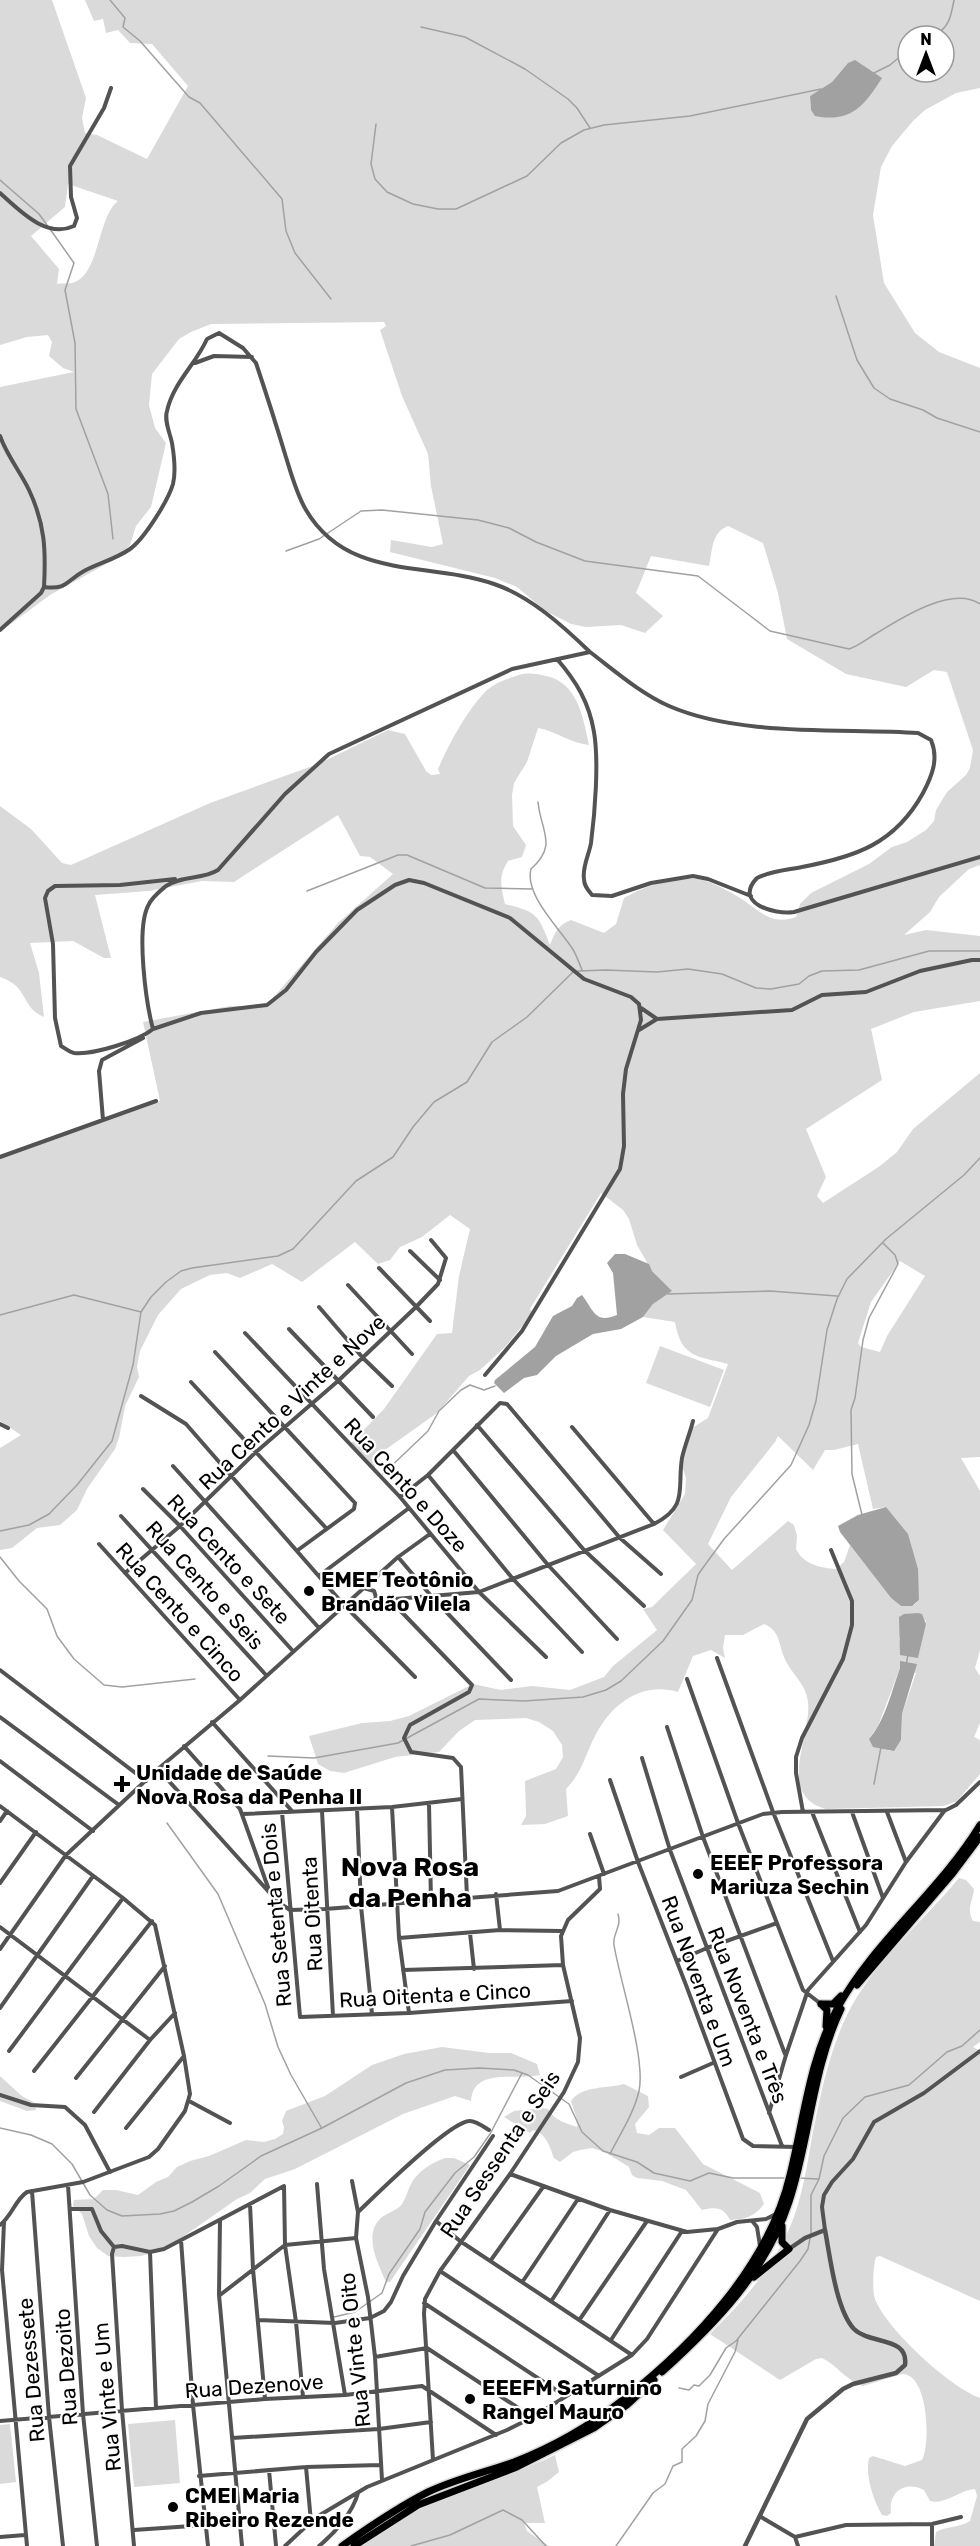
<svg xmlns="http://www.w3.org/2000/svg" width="980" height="2546" font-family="Rubik,sans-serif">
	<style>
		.green { fill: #dadada; fill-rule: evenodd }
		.water { fill: #a1a1a1 }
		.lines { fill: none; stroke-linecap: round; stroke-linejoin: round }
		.stream { stroke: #a1a1a1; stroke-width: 1.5 }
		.motorway-casing { stroke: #dbdbdb; stroke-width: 10 }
		.minor { stroke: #535353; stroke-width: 4 }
		.tertiary { stroke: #535353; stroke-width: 4.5 }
		.motorway { stroke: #000; stroke-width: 7 }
		.poi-dot { fill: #000; stroke: #fff; stroke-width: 2 }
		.labels { text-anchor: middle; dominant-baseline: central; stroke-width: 4.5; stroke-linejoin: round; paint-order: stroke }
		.street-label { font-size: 21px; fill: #000; stroke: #fff }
		.poi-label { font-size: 21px; font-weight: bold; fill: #000; stroke: #fff; text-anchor: start }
		.district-label { font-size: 27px; font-weight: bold; fill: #000; stroke: #fff }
	</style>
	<rect width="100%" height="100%" fill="#fff"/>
	<path class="green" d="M0,0h52l34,98 -4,20 3,15 12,2 50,24 41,-73 -36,-42 -22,-1 -12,-13 -12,3 -3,-14 -9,2 -9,-21h895v88l-24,5 -31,17 -12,11 -21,25 -11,21 -8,48 11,68 31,50 24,19 41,16v497l-11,4 -30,28 -9,15 -26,23 22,-5 54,6v65l-66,11 -43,17 11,51 -76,49 20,48 -9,19 6,7 57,-37 17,-14 16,-23 67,-56v384l-19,1 19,33v159l-5,18 5,8v47l-6,14 6,3v34l-23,27 -13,5 -118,3c-51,-14 -14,-73 -18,-107 -2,-19 -17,-28 -24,-45 -6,-15 -4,-26 -20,-33l-21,11h-18l-2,13 2,10 -14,-8 -18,6 -15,36c-36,-11 -67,12 -83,44 -10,19 -13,37 -29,53l2,27 -23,8 -24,1 5,-9 -1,-35 31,-12 7,-12 -1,-12 -9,-14 -14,-9 -13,-4 -51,2 -16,11 -20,21 -44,5 -51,16 -14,-2 -12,-7 -9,-28 53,-13 28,-2 19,-5 64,-32 28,6 31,-4 38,4 34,-13 9,-11 44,-36 -14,-21 9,-2 44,-43 -33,-34 22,-36 1,-16 -4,-12 10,-38 16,-10 20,-54c-32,-8 -47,-7 -53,-42l-32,-5 10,-13 18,-13 -19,-20 -15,-26 -8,-26 -6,-9 -22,-17 -71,116 3,4 -28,34 -25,23 -11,6 -32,37 -52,37 -11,19 -23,-26 33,-34 53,-75 15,-1 7,-57 11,-47 -20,-14 -28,22 -22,10 -10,13 -12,4 -23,-22 -53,40 -30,-18 -32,14 -13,-5 -17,2 -29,14 -23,26 -18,36 -3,16 2,10 -14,29 -6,32 -4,11 -28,40 -10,21 -17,15 -23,3 -25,20 -12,2v-102l21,-13 -21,-14v-263l160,-57 -17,-79 87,-16h36l72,-83 55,-49 -23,-17 -10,-1 -22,-41 -104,67 -32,-1 -53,10 -54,4 16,63h-7l-31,-17 -43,2 9,30 5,44c-24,-10 -14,-30 -44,-40v-171l31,23 31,34 9,2 139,-62 108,-39 70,-34 17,4 21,37 5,4 9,-1 -2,-5c11,-25 29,-59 48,-78 10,-9 21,-12 33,-16 9,-3 18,-1 27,1 32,7 37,41 43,69 -19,-2 -33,-14 -51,-17l-11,34 -13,21 -2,12 1,31 13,19 -4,12 -14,4c-10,16 -7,25 -3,43 32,8 33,10 45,41 5,-13 8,-20 21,-25l33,13 12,-9 8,-26c22,-13 60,-26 85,-16 12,5 26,12 37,20 17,12 28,23 50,15l4,-13 11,-11 58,-29 23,-17 15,-5 19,-12 8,-9 2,-11 11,-18 19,-17 4,-7 3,-18 -26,-78 -13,-2 -28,17 -60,-13 -59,-35 -9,-46 -15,-50 -35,-17c-17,7 -15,23 -19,40l-58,-10 -15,37 27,23 -18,17 -24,-8 -35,2 -15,-3 -27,-14 -27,-23 -22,-9 -105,-26 1,-12 41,7 11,-3 -12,-58 -3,-32 -26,-58 -22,-66 6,-4 -2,-4 -173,2 -20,8 -12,7 -27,35 -3,31 6,23 11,15 -15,64 -15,19 -6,19 -13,13 -67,37 -50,37v-245l74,-15 -11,-4 -14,-12 3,-14 -4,-7 -21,2 -27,8zM908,36h36v36h-36zM848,63l-37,47 -1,-14 22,-14zM68,184l50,17c-21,16 -18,75 -46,82 -5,1 -10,0 -15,1l2,-15 -28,-33 34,-29zM900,1261l25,15 -38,60 -7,16 -19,-5 -3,-4 13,-41zM778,1436l35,34 12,-20h9l24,-6 15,65 13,-2 32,82 1,11 -5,5 -13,1 -10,-8 -41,-53 -6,17 -8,7c-16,-1 -33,-5 -40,-20l1,-13 -3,-11 -6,-4 -56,49 -24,-26 23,-47 44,-55zM918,1613l8,8 -8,37 -17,-12 -2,-8zM900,1668l16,5 -14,41 -1,26 -11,11 -21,-12 9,-13z
		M660,1346l64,24 -14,37 -64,-24z
		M959,1878l7,2 8,9c-1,11 -8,20 -1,32l7,1v120l-7,5 7,4v250l-100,-45 -4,1c-3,10 -4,33 -1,42 12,31 75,88 105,99v148h-46l2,-14c10,-6 23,-4 34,-11l7,-25 -2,-7c-16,1 -29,16 -45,12l-6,-11c-19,-10 -36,2 -33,23l-4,3 -5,-1c-9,-16 -17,-39 -13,-57l4,-2 32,10 17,-6c9,-17 6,-87 -20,-86l-39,12c-18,-6 -26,-21 -41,-28l-6,1 -36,21 -70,-46c28,-28 55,-57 73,-92 17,-32 23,-69 29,-105 8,-41 17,-85 35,-122 27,-54 74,-91 112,-137z
		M442,2047l47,6h22l26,11 3,11c-22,6 -67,-9 -69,26l-16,-5 -52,18 -108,55 -30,10 -15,14 -13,6 -73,51 -23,6 -17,1 -16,-1 -11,-8 -8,-12 -7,-22 -9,-8 1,-6 20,-1 9,-9h13l22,5 18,-13 12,-5 9,-10 13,-6 19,-5 37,-16 18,2 11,-3 8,-5 1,-7 -2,-6 4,-10 39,-15 47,-31 32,-11z
		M0,2076l22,20 13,7 1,7 -9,1 -27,-10z
		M624,2084l24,12 1,11 -14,17 2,9 12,2 10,-7h16l28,36 57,29 4,11c-10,13 -18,15 -34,16 -7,-13 -14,-13 -28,-10l-16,-20 -24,-9 -25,-3 -5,-3 -3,-8 -24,-15 -13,-4 -12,2 -7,2 -13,10 -6,-4c-4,-11 -8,-25 -21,-28l-3,3 -26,-16 10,-6 29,-3 5,1c6,11 17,14 29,18l1,-4 -7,-22c11,-16 36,-12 53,-17z
		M445,2158h9l16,7 -80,117h-4c-8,-18 -22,-45 -7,-62 6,-7 18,-9 23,-16 4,-6 5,-12 8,-18 7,-15 20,-22 35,-28z
		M175,2420l5,63 -46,4 -6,-63z
		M10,2424l6,58 -16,2v-59z
		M555,2455l4,17 -11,9 -11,6 8,36h-21l3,8 22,15h-191c24,-17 49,-32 76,-44 40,-17 82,-29 121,-47z"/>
	<path class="water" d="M855,60l27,18c-18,28 -31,45 -67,38l-4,-6 -1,-14 22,-14 16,-19z
		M615,1254h10l24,10 3,7 20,20 -19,13 -10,13 -22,12 -28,5 -37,22 -19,19 -13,3 -20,15 -10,-10 1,-3 40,-33 18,-31 19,-10 5,-8 5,-3c12,16 13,29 35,20l-4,-42 -6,-10z
		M886,1507l22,27 10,35 1,31 -7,6h-11l-10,-8 -51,-66 -2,-6 20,-11z
		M918,1613l4,1 4,10 -8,34 -18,-3 -1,-38 5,-3z
		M900,1661l17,3 -15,50 -1,26 -7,11 -21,-4 -4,-8c16,-18 23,-49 31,-71z"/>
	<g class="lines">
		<path class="stream" d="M110,0l15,18 -2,9 17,14 49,56 11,6 82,96 4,32 9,22 36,46
			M421,27l44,10 60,32 43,30 9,9 13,20
			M932,36c17,-6 19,-20 22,-36
			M874,73l16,-8 18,-15
			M376,124l-5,40 4,15 12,13 26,12 25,5h18l71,-33 34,-33 23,-13 20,-5 86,-9 131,-27
			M0,180l39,34 8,11
			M50,229l24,34 -9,27 10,53 1,66 32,85 5,45
			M836,296l21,64 17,28 16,11 33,11 14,8 43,14
			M286,551l33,-12 42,-28 21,-1 96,10 31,8 27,14 49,19 113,15 72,55 79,18c10,-3 19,-11 28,-16 24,-15 76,-48 103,-29
			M538,802c3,30 20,43 -7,67 -7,25 28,59 41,79 4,6 7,14 10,22
			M307,891l91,-36h9l78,33 48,1
			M578,971l28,-1 51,2 31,-3 34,5 34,14 15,1 28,-5 10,-8 13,-5 37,-1 70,-19h51
			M668,1294l102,-3 67,5
			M0,1315l74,-20 67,17
			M383,1474l45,-43 11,-20 22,-21 9,-5 14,5 11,-4
			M862,1515l-10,-41 -1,-64 4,-12 8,-58 6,-22 29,-54 -3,-9 -12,-12
			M0,1531l29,-6 20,-11 28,-29 35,-44 21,-76 8,-53 10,-15 15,-15 15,-11 11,-3 86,-12 15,-7 63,-68 37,-24 20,-30 21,-25 33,-20 25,-40 35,-25 46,-45
			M0,1557l19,24 28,28 10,27 17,23 30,26 18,2 73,-8
			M906,1665l2,-10
			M268,1756l46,2 84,-15 81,-44 45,2 59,-4 23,-7 15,-9 42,-40 29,-41 6,-25 4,-6 22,-30 67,-74 18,-40 7,-24 11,-71 10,-31 10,-20 39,-40 78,-64 16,-17
			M874,1784l7,-37
			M167,1823l51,71 47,110 13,43 13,28 30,52
			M0,2128l31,7 21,9 20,20 18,31 17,15 15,6 38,-2 14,-3 18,-9 27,-16 42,-30 61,-28 84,-45 39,-13 34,-2 35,2 14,5 41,29 13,28 21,19 34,11 17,11 36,8 19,-8 24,5h54
			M610,2154c10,-20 24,-41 29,-63 7,-33 -19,-109 -25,-146 -2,-12 8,-17 4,-31
			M798,2178l20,1
			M811,2233v-38l8,-16 5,-23 19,-38 22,-21 44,-12 38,-33 15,-6 18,-16
			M334,2317l21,-5 27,-19 7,-19 31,-45 5,-17 30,-39 19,-16 16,-23 32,-61
			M679,2388l10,2 5,-5 5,1 11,-11 16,-27 10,-7 64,-80 8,-12 2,-11
			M411,2546l39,-11 53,-25 19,10 24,26
			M616,2546l37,-53 12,-9 8,-18 9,-4v-13l14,-13 9,-15 3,-17 27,-52 3,-12"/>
		<g class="motorway-casing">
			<path id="motorway" d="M857,1985l96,-112 27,-36
				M821,2004h12l8,-8
				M821,2004l6,6 -1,16
				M754,2277l35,-28 -7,-7v-16
				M662,2372c53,-48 104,-100 127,-170 21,-63 23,-132 52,-193
				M342,2546c27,-19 56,-39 86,-54 27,-13 58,-20 86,-30 39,-15 77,-37 110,-63 71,-56 145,-134 166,-224 14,-56 19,-115 47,-166 37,-68 102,-117 143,-184
				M354,2546l64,-41 99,-38 77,-39 33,-23 27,-25"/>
		</g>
		<path class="minor" d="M0,193c19,17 46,46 74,33l3,-8 -6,-21 -1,-31 34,-58 7,-20
			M195,363l19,-7 38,1
			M0,436c7,20 20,35 29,54 16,34 17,60 15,97l-3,6 -41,37
			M44,587c23,3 22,-6 40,-16 15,-8 32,-12 46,-22 14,-10 38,-48 43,-65 3,-12 1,-29 -1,-41 -2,-10 -8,-22 -5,-32 6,-28 29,-47 40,-72l12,-6 24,15 13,15c10,30 20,61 29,91 6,19 11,39 21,56 42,71 121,51 188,74 36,12 69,42 96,68
			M557,659c19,22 32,43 37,73 5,30 1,80 -3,111 -2,12 -9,24 -7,36 0,7 4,11 8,16l20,1 39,-13 42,-7 15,3 43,17
			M641,1008l16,11
			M153,1029c-15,12 -60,26 -79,24 -5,-1 -9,-5 -13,-7l-6,-28 -2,-74 -8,-46 3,-7 7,-5 65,-1 55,-6
			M639,1030l18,-11 135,-9 30,-15 44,-3 54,-21 52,-11h8
			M103,1120l-4,-49 3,-11 41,-22
			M0,1157l156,-56
			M410,1251l30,29
			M379,1268l51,53
			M348,1285l64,69
			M319,1307l44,51 29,28
			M289,1329l84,88
			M245,1333l155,164 79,95 67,65
			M215,1352l140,151 -1,6 -56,41
			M485,1375l37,-44 98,-162 4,-23 -1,-52 3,-25 15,-49 -2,-16 -8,-7 -47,-18 -74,-61 -86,-35 -15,-3 -14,5 -38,25 -41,42 -30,38 -19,15 -66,8 -48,16c-7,-26 -17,-99 -5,-123 3,-8 12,-15 18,-20 17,-11 36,-6 52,-16l67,-76 44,-40 183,-85 78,-17c25,19 50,41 79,54 71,31 172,22 249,27l13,7c8,19 1,36 -8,53 -28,51 -68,64 -121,74 -15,3 -31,4 -45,11 -24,25 17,37 37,34l186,-55
			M191,1382l135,146
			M141,1396l45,28 158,181 71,72
			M0,1424l8,4
			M477,1425l107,125 60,56
			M572,1427l82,97
			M453,1450l95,115 69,74
			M173,1466l146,162
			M428,1475l85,104 69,73
			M143,1489l37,37 112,124
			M400,1497l28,-22 72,-72 7,1 113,134 41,36
			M121,1516l145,159
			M99,1544l141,156
			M398,1557l34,40 79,83
			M125,1573l55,-47 76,-74 82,-71 78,-74 22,-23 8,-26 -15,-18
			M320,1575l89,-67
			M364,1588l10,3 2,6 -2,4
			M391,1601l81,84 -3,7 -59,33 -6,13 7,14 42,6 8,9 6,130
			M347,1603l132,-11 175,-68c35,-18 23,-35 28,-66 3,-13 8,-25 11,-37
			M717,1658l56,154 60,149
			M0,1670l146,111
			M687,1679l51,144 65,167 18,14
			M0,1717l119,88
			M212,1722l80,89
			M667,1727l36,110 82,217
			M184,1746l56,63 29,81
			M642,1758l28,92 112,296
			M0,1761l93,70
			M158,1769l120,133 12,8 35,-1 233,-18 205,-77 19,-2 164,-2 10,-5 24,-23
			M610,1780l28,82 48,123 57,154 10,7 44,1
			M429,1804l2,97
			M0,1806l123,92 32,27 29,131 6,38 -5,17 -27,38 -9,8 -66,25 -56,10c-12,8 -15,24 -27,33
			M392,1807l7,131 10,75
			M357,1809l4,97 11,108
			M322,1811l11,205
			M282,1812l18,205 109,-4 163,-12
			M803,1812l-7,-39v-16l6,-19 41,-79 9,-34v-24l-21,-51
			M812,1812l48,120
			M852,1812l31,86
			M887,1812l19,50
			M243,1814l149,-7 70,-8
			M0,1821l7,-10
			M590,1834l14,40
			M0,1883l36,-51
			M496,1894l4,36
			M0,1927l150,113
			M470,1933l4,36
			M399,1938l101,-8 62,1
			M0,1949l66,-94 92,-86 82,-69 158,-143 32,-23
			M677,1961l30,-13 70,-25
			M403,1970l160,-5
			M0,2008l93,-132
			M9,2051l114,-153
			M34,2071l118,-150
			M681,2077l32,-14
			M76,2078l89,-112
			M0,2095l31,10 34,2 20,18 25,47
			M189,2101l41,22
			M94,2112l56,-72 25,-27
			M769,2113l17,-58 22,-65 58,-65 40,-63 39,-52
			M126,2128l58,-72
			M510,2174l100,36 77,22 31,-3 19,-7 29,-3 10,-5
			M352,2181l6,31 -2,26 12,59 7,60 7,123
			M317,2184l7,85 21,126
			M68,2185l15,229 14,132
			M32,2191l17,226 14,129
			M250,2204l3,65 12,130
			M70,2209h22l9,22 13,16
			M358,2212c18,-17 90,-89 111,-91 6,-1 15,6 20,9
			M220,2220l-1,75 23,251
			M436,2221l24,20 172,114
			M4,2222l-2,48 25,276
			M753,2222l4,5 3,19
			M825,2230l-3,-23 2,-12 8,-13 21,-23 21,-37 50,-29 56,-42
			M181,2240l12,165 15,141
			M114,2247l8,-1 28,6 14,-3 120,-63 1,59 11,77 7,75
			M114,2247l-2,7 10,156 12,136
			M150,2252l6,156
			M491,2260l52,-73
			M440,2271l159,105
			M523,2281l55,-82
			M220,2295l65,-50 71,-7
			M552,2300l58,-90
			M424,2303l141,93
			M580,2319l67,-98
			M258,2320l77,3 35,-5 14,-7 7,-9 12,-26 33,-55 57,-85
			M611,2340l71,-109
			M375,2357l52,-9 105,69
			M0,2421l265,-22 80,-4 77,-9 74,49
			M232,2438l147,-9 52,-7
			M433,2460l-9,-146 1,-15 15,-28 70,-97 54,-82 14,-30 2,-24 -17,-73 -2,-29 7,-16 32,-31 -1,-13
			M306,2467l5,55
			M269,2470l7,76
			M199,2476l107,-9 74,-2
			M761,2517l34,20 3,9
			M134,2530l72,-5
			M0,2537l25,-2
			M795,2537l51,-12 86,-1 29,-7
			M285,2546l30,-28 52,-31 140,-57 26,-13 99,-62 15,-16 71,-110
			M319,2546c16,-13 34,-34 39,-53
			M932,2546v-22"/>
		<path class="tertiary" d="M745,2546l62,-127 36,-30 10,-5 43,-11 9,-8c4,-29 -35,-20 -51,-36 -18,-19 -24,-73 -29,-99l-20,8 -16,11"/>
		<use href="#motorway" class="motorway"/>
	</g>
	<g class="poi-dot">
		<circle cx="309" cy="1591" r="6"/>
		<path d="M119 1775h6v6h6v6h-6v6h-6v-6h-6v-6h6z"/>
		<circle cx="698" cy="1874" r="6"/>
		<circle cx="470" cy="2399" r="6"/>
		<circle cx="173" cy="2507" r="6"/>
	</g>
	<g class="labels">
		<g class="street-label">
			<text transform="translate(292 1402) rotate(-43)">Rua Cento e Vinte e Nove</text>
			<text transform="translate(406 1485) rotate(48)">Rua Cento e Doze</text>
			<text transform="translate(229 1559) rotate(47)">Rua Cento e Sete</text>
			<text transform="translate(205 1585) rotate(48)">Rua Cento e Seis</text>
			<text transform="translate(180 1612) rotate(48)">Rua Cento e Cinco</text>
			<text transform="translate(312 1914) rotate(-93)">Rua Oitenta</text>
			<text transform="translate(276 1915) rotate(-95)">Rua Setenta e Dois</text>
			<text transform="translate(699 1981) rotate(70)">Rua Noventa e Um</text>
			<text transform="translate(435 1995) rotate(-3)">Rua Oitenta e Cinco</text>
			<text transform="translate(748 2015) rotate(69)">Rua Noventa e Três</text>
			<text transform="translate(500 2154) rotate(-56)">Rua Sessenta e Seis</text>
			<text transform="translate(355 2350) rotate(-96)">Rua Vinte e Oito</text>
			<text transform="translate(66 2367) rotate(-94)">Rua Dezoito</text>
			<text transform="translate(31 2370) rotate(-95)">Rua Dezessete</text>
			<text transform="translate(254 2386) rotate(-4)">Rua Dezenove</text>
			<text transform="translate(107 2397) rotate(-95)">Rua Vinte e Um</text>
		</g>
		<g class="poi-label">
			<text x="321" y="1579">EMEF Teotônio<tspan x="321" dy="24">Brandão Vilela</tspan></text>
			<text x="136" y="1772">Unidade de Saúde<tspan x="136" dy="24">Nova Rosa da Penha II</tspan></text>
			<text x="710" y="1862">EEEF Professora<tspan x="710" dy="24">Mariuza Sechin</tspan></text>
			<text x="482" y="2387">EEEFM Saturnino<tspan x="482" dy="24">Rangel Mauro</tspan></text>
			<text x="185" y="2495">CMEI Maria<tspan x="185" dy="24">Ribeiro Rezende</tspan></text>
		</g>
		<g class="district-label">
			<text x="410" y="1867">Nova Rosa<tspan x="410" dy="31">da Penha</tspan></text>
		</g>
	</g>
	<g transform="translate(926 54)"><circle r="28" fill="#ffffff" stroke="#999999" stroke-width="1.5"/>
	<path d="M0-4.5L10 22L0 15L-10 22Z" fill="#000000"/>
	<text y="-9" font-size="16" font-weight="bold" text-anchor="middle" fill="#000000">N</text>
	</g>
</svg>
